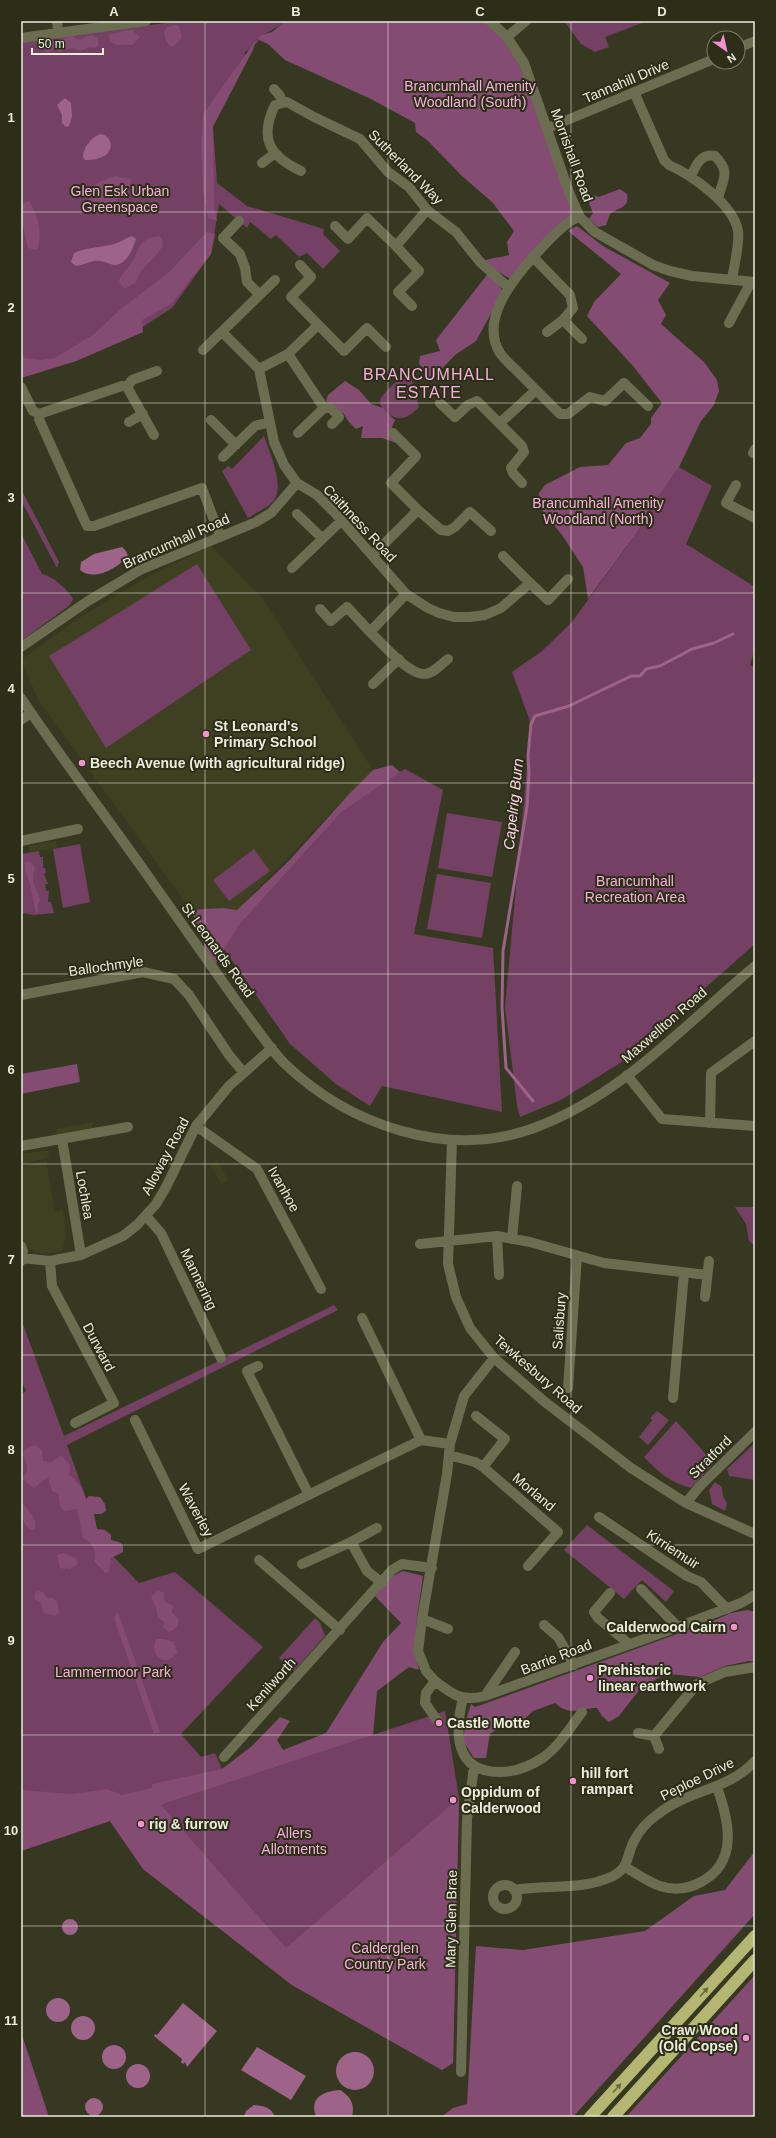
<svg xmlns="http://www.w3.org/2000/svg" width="776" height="2138" font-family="Arial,sans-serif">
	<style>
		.built { fill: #3e4021 }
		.green { fill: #744063 }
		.forest { fill: #844c72 }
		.water { fill: #9d6389 }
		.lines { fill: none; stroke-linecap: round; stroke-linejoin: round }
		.stream { stroke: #9d6389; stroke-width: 3 }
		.minor { stroke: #6b6d51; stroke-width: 10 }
		.highway { stroke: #b3b772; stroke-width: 12 }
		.oneway { fill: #696c40 }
		.grid { fill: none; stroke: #ebecde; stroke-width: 1; stroke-opacity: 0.55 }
		.poi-dot { fill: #f491d3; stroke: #2d2e17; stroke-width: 1.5 }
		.labels { text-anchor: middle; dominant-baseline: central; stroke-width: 4; stroke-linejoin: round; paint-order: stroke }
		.street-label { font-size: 14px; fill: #ebecde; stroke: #2d2e17 }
		.park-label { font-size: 14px; fill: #f6b2dd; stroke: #2d2e17 }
		.poi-label { font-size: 14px; font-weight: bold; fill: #ebecde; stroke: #2d2e17; text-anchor: start }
		.water-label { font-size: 15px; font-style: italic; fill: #fad7ec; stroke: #2d2e17 }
		.quarter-label { font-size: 16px; letter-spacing: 1px; fill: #f6b0dd; stroke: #2d2e17 }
		.neatline { fill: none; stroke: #ebecde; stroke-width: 1.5 }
		.grid-label { font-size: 13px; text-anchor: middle; font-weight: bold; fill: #ebecde }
	</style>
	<rect width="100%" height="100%" fill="#373821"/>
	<path class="built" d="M211,546l52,53 110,171 -136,140 -14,-2 -32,2 -152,-209 -18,-41 53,-39 71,-43z
		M56,841l1,7 -27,4 -2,-6z
		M92,1122l1,9 -36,5 -1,-7z
		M48,1150l1,8 -28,6v-10z
		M217,1160l11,20 -7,4 -11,-20z
		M46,1161l9,51 8,-2 3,25 -4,17 -14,1h-11l-16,-11v-75z"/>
	<path class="green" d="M181,21h102v2c-9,7 -19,10 -26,16l2,2 -15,12 4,6 -35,68 4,56 30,23 77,23 -1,5 17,17 -17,18 -16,-16 -8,4 -23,-22 -5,4 -21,-17 -3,6 -28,-24 -8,50 -39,54 -31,20 2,4 -67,29 -55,17v-336z
		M564,21h83l-42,16 4,10 -14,5 -14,-8z
		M411,377l8,30c-10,11 -21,16 -32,5 -4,-3 -7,-6 -7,-11 0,-4 12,-16 16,-19 4,-3 11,-4 15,-5z
		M264,436c5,14 21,50 10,64 -6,8 -17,12 -26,18l-26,-47 6,-5 4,3z
		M679,467l33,19 -26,58 69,43v61l-5,17 5,3v276l-135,119 -59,37 -41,17 -3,-12 -12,-98 26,-283 -19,-52 30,-21 30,-29 66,-91 9,-18z
		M21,489l38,73 -2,6 -36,-68z
		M21,533l21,41c12,3 25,15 31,25l-3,6 -49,36z
		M197,564l54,86 -145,98 -57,-92z
		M405,769l38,21 -29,144 79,14 9,164 -120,-26 -12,20 -34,-22 -46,-40 -73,-105 124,-135z
		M447,813l55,9 -10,55 -54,-9z
		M80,844l10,58 -27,6 -10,-59z
		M254,849l16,22 -41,30 -16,-21z
		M39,851l1,6h3v11h2l1,5 -2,1 4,10h-3l1,7 3,-1 -1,12h3l3,11 -20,2 -11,-2 -2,-6v-53z
		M437,874l54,9 -9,55 -55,-9z
		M735,1207h20v39l-6,-5 -3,-17z
		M334,1305l4,5 -271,135 36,101 36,37 36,-11 88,75 -82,87 20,23 14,-4 7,16 -61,36 284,-94 14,87 -6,265 -11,7 -150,-85 -149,-116 -33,-48 -89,30v-457l5,-3 -5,-12v-60l43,117z
		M657,1411l12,9 -21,25 -9,-8 13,-17 -2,-2z
		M676,1421l38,42 -23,25c-20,-5 -33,-16 -47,-31z
		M754,1444l1,36 -26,-4 -2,-7z
		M715,1482l7,5 1,9 4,7 -2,8 -13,-7 -3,-14z
		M587,1525l87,66 -8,11 -24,-22 -18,19 -60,-49z
		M315,1618l5,5 5,13 -31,35 -15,-13z"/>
	<path class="forest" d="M282,21h202l33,32 61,164 -64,64 -32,-19c9,-5 17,-4 27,-7l-2,-13 7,-11 -21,-28 -31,-27 -34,-35 -12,-9 -1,-9 -44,-24 -86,-39 -17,-16 -11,-5 4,-4 11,-3 11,-9z
		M176,25l3,1 3,12 -8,8h-4c-5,-7 -8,-11 -3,-19z
		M127,30h5l8,7 -8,8h-15l-7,-3 -1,-7z
		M91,35l7,3v8l-3,2 -5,-1 -10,4 -8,-3 -13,4 -5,-4 -5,5 -4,-1 4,-9 23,-7 6,4z
		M256,40l-3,10 -40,76 1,83 3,12 -9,-3 -5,-26 -2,-47 2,-31z
		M115,176l16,3 -1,8 -12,6 -3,16 -10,5 -17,-7c3,-24 7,-24 27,-31z
		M620,189l7,5c3,14 -8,13 -17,20l-4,11 -8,2 -9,-8 4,-6 -4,-10v-6l5,-2 5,2z
		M29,201c9,13 14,35 8,49l-9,-2 -7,-32v-12z
		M577,226l26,20 67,37 -12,17 8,15 -5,9 43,38 13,18 2,11 -5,14 -13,16 -22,46 -32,46 -9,18 -50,68 -5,-32 -21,-32 -24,-30 1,-12 6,-8 35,-18 28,-2 18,-22 14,-5 11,-14v-6l11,-15 -29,-37 -46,-50 7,-14 27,-28 -53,-43z
		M207,232l8,2 -4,20 -40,50 -29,16 1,12 -67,29 -55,17v-25l4,5 16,2 14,-2 39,-24 28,-26 46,-35z
		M159,236l3,3 1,7 -6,8 -16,17 -6,12 -11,6 -5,-7c2,-9 8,-12 12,-19 9,-14 8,-25 28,-27z
		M490,271l12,19 1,8 -9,10 -18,33 -21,14 -22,23 -7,1 -3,-11 -4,-4 1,-8 20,-5 -4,-11z
		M345,381l14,9 12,14 12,4 12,12 -3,7 7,17 -17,-6h-21l2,-12 -7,3 -7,-7 -6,-9 -10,-2 -7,-10 2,-6z
		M392,765l8,7 -59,40 -103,114 -25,42 -22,-58 32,-2 14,2 54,-51 59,-66 23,-23z
		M28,861l5,3 2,5c-5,12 2,20 5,31l-2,4v8l-2,2 -6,-31 -5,-13v-8z
		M77,1064l3,18 -59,12v-20z
		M35,1445l7,5 1,11 9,1 9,-7 9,10 -1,11h2l11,12 4,11 3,-3 11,1 5,7 1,7 -5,3h-7l3,15 8,1 6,5v5l8,2 4,3v7l-12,6 -2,14 -4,1 -11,-12c4,-9 -2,-19 -11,-23l-6,-29 -13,2 -4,-5 -2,-13 -6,-2 -4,-14 -14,11 -12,-9c9,-10 4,-14 1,-25l2,-4z
		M21,1501c7,11 17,15 14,29 -14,0 -14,-20 -14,-29z
		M63,1553l13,5 2,6 -8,5 -4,-2 -1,2 -5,-1 -3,-13z
		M403,1571l20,5c-4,31 -12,64 -4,94l-10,-3 -32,24 -4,44 -212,70 125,143 173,-150 -6,265 -11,7 -150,-85 -149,-116 -33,-48 -89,30v-61l51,4 35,-5 15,6 30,-7v-4l70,-15 30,-23 28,-29 10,4 -13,19 6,10 43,-17 57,-91 18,-19 -26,-27 18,-20z
		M38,1590l6,3 3,5h5l5,3 2,11 -4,4 -11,-3 -2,-5 -1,-6 -7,-3 1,-6z
		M158,1590l6,3v8l9,5 -1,7 7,6c-1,8 -3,11 -11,13l-5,-5 1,-5 -6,-4 -2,-11 -5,-10z
		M748,1610l7,2v50l-6,-1 -24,5 -25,11 -31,-3 -11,4 -18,11 -21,27 -10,6 -7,-6 -5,-8c-17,0 -27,9 -42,-5l-22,8 -14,13 -19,3 -10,7 -4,24h-12l-11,-17 3,-21 5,-16 4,3 6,-2 232,-84 18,-8z
		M118,1612l42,120 -6,2 -40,-116z
		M156,1639h8l10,3 3,11c-13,16 -28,2 -21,-14z
		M755,1851v63l-182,203h-132l12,-9 14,-4 9,-158 47,4 122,-19 49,-35 31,-6z
		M755,1975v142h-129z
		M21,2032l28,85h-28z"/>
	<path class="water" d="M65,98l6,5 1,14 -3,9 -3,1 -4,-4v-8l-5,-10z
		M101,134c10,2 13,13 6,20 -6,5 -14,6 -22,6l-2,-3c0,-9 9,-21 18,-23z
		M132,236l4,3c-4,12 -11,30 -26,25 -6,-2 -9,-4 -16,-3 -5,1 -11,4 -18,5l-5,-4 3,-9c13,-6 26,-5 40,-9 7,-2 12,-6 18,-8z
		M122,547l4,4 2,5c-10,12 -34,26 -48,14l1,-8 13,-8z
		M62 1927a8 8 0 1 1 16 0a8 8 0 1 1-16 0Z
		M46 2010a12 12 0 1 1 24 0a12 12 0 1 1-24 0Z
		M183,2003l34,28 -30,36 -2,-5 -2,2 -2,-2 1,-3 -28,-23 1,-2 2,1z
		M71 2028a12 12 0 1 1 24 0a12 12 0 1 1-24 0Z
		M102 2057a12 12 0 1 1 24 0a12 12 0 1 1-24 0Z
		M257,2047l49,29 -15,24 -50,-30z
		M336 2071a19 19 0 1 1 38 0a19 19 0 1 1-38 0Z
		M126 2076a12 12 0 1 1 24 0a12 12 0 1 1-24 0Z
		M340,2090c11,7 15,14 12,27h-36c-7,-19 7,-26 24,-27z
		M85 2107a9 9 0 1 1 18 0a9 9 0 1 1-18 0Z
		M254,2105c10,1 17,2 21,12h-31l2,-6z"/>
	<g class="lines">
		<path class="stream" d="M533,1101l-27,-33 -4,-61 1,-56 24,-144 2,-33 -1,-18 3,-32 4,-8 34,-10 62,-30h9l6,-7 14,-3 32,-17 22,-6 19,-9"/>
		<path class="minor" d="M57,21l1,11
			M490,21l17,16 17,26 46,132 10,22 15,15 58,33 17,6 22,5 63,6
			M507,37l19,-16
			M21,38l125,-17
			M738,48l17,-7
			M274,89l6,7 2,6
			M634,92l30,68 5,5c23,10 65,40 69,66 2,11 -4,36 -6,48
			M548,128l166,-69
			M262,163l12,-9
			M301,171c-32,-15 -42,-33 -26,-66l12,-3 27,15 46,22 28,33 21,15 18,23 29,22 24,30 29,26
			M691,176c5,-11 10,-23 24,-20 16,16 8,23 3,42
			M580,217c-13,2 -35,27 -44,37 -22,24 -57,65 -36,99 4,6 10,11 15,16 15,15 30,30 45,45h8l22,-17 15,4 19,-18 24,23
			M239,221l-16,17 17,16 5,14 2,14 12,12
			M335,226l13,13 19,-21 29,28
			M533,257l37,38 3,13 -10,12 -16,12
			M300,265l11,12 -20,20 53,54 23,-23 19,19
			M412,306l-14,-14 21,-21 -23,-25 31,-36
			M563,320l19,19
			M729,323l22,-41
			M222,332l37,37 15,73 10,23 13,18 20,12 17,17 72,82 22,14 11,5 15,4h16l15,-2 16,-7 29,-25 18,17 20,-21
			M203,350l72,-70
			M288,354l36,54 -26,25
			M259,369l29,-15 30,-29
			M21,387l12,24 7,3
			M127,387l5,-7 25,-9
			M440,403l15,14 13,-12 9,-4 45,45 2,6 -13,16 2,5 9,10
			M324,408h7l8,9 -7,7
			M211,420l25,25
			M129,422l14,-8
			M500,423l36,-33
			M393,433l23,23 -25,27 27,27
			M154,435l-27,-48 -5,-1 -77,26 -5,2 -1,5 48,107h7l108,-38 18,48
			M753,453l2,-4
			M223,457l32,-31 15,-4
			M736,485l-10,18 29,15
			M297,514l25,24
			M373,555l45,-45 23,20 7,1 7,-4 15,-15 21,19
			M503,556l27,27
			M292,568l50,-48
			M406,594l-36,38c12,11 38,42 54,42 9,0 17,-10 24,-15
			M320,609l11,12 16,-14 23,25
			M21,647l67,-46 52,-31 116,-48 15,-9 26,-30
			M373,684l26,-25
			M21,698c43,64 90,125 134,188 28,40 56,79 84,119 15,19 29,42 46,59 64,61 163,96 249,64 88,-32 151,-104 221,-162
			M21,720l10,-7
			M21,841l57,-12
			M21,995l122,-23 31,7 15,16 40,60 15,18
			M627,1075l35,44 93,7
			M710,1123l1,-50 44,-32
			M196,1126l61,43 64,120
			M62,1139l19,116
			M452,1141l-4,123 8,33 14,31 24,30 51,44 86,66 55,35 69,31
			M21,1146l107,-19
			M146,1216l15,17 60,125
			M497,1236l2,39
			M512,1239l5,-53
			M420,1244l77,-8 33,6 74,21 103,12
			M21,1246l2,5 -2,10
			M22,1258l28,3 31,-6 42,-19 14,-11 19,-21 10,-17 30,-61 33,-40 43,-38
			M50,1261l2,25 62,117 -39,20
			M705,1297l4,-36
			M362,1318l59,122
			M258,1366l-11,5 62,124
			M568,1388l9,-132
			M673,1398l11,-125
			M476,1416l29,23 -22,28
			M135,1420l63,129 223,-109 29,4
			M449,1455l26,7 8,5 75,65 -30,34
			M686,1503l13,-16 56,-55
			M599,1517l88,59 14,6 26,27
			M351,1542l26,-14
			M259,1560l81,70
			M302,1564l49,-22 16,29 15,12
			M641,1589l37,38
			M610,1593l-16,19 4,6 31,26
			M422,1619l26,10
			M544,1625l14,12 16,28
			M435,1681c18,14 27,21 50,15l193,-69 63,-24 14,-8
			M485,1696l30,-44
			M463,1698c-9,36 -8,75 38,74 15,0 31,-7 43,-15 15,-11 27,-30 38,-45
			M439,1723l-14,-20 1,-10 9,-12 -9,-10 -8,-20 4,-32 25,-145 3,-30 14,-48 30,-38
			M638,1733l16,3 5,13
			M654,1736l43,-52 28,-12 30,-5
			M224,1757l168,-187 10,-6 30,4
			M625,1867c11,6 23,15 35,19 15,5 28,3 41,-4 38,-20 28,-61 16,-95
			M493 1897a12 12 0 1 1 24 0a12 12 0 1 1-24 0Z
			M514,1890c33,-6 68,1 99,-14 17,-9 13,-20 21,-35 5,-10 14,-20 24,-27 30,-24 71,-24 97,-53
			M461,2072l6,-253 7,-52"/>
		<path class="highway" d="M590,2117l165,-181
			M613,2117l142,-157"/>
	</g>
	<defs><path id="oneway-solid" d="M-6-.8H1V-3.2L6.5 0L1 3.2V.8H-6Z"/></defs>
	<g class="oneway">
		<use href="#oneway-solid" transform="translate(704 1992) rotate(-48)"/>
		<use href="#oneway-solid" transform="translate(617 2088) rotate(-48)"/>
	</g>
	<path class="grid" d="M205,21v2096M388,21v2096M571,21v2096M21,212h734M21,403h734M21,593h734M21,783h734M21,974h734M21,1164h734M21,1355h734M21,1545h734M21,1735h734M21,1926h734"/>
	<g class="poi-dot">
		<circle cx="206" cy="734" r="4"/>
		<circle cx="82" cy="763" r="4"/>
		<circle cx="734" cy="1627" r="4"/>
		<circle cx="590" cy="1678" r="4"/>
		<circle cx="439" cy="1723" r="4"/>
		<circle cx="573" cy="1781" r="4"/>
		<circle cx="453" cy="1800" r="4"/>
		<circle cx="141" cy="1824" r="4"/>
		<circle cx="746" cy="2038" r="4"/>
	</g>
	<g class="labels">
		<g class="street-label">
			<text transform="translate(626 81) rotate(-23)">Tannahill Drive</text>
			<text transform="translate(572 155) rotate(70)">Morrishall Road</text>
			<text transform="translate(406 167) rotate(45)">Sutherland Way</text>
			<text transform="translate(360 523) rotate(47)">Caithness Road</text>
			<text transform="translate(176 541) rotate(-24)">Brancumhall Road</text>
			<text transform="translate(218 950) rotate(54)">St Leonards Road</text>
			<text transform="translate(106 966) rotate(-8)">Ballochmyle</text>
			<text transform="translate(664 1025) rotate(-41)">Maxwellton Road</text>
			<text transform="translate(165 1156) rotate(-62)">Alloway Road</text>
			<text transform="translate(284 1189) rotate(61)">Ivanhoe</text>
			<text transform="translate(85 1195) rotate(80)">Lochlea</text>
			<text transform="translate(199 1279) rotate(64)">Mannering</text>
			<text transform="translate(559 1321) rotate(-86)">Salisbury</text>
			<text transform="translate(99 1347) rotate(62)">Durward</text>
			<text transform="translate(538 1374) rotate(41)">Tewkesbury Road</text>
			<text transform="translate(710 1457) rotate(-45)">Stratford</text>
			<text transform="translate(534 1492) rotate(40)">Morland</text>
			<text transform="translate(196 1510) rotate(62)">Waverley</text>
			<text transform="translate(673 1549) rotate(33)">Kirriemuir</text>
			<text transform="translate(556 1657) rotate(-21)">Barrie Road</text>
			<text transform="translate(271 1684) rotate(-48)">Kenilworth</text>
			<text transform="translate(697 1779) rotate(-26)">Peploe Drive</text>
			<text transform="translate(451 1919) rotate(-89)">Mary Glen Brae</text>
		</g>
		<g class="park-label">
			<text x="470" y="86">Brancumhall Amenity<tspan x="470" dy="16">Woodland (South)</tspan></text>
			<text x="120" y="191">Glen Esk Urban<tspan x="120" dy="16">Greenspace</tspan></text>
			<text x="598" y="503">Brancumhall Amenity<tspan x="598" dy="16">Woodland (North)</tspan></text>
			<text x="635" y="881">Brancumhall<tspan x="635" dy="16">Recreation Area</tspan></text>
			<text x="113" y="1672">Lammermoor Park</text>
			<text x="294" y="1833">Allers<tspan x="294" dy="16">Allotments</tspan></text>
			<text x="385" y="1948">Calderglen<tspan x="385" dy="16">Country Park</tspan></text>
		</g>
		<g class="poi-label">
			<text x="214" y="726">St Leonard's<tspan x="214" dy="16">Primary School</tspan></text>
			<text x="90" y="763">Beech Avenue (with agricultural ridge)</text>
			<text x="726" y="1627" text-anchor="end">Calderwood Cairn</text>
			<text x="598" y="1670">Prehistoric<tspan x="598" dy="16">linear earthwork</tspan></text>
			<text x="447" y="1723">Castle Motte</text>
			<text x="581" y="1773">hill fort<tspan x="581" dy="16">rampart</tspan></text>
			<text x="461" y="1792">Oppidum of<tspan x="461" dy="16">Calderwood</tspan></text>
			<text x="149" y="1824">rig &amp; furrow</text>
			<text x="738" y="2030" text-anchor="end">Craw Wood<tspan x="738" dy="16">(Old Copse)</tspan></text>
		</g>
		<g class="water-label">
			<text transform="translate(513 804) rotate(-84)">Capelrig Burn</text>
		</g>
		<g class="quarter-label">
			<text x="429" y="374">BRANCUMHALL<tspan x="429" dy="18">ESTATE</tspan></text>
		</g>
	</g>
	<rect width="776" height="2138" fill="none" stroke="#2d2e17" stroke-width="44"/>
	<g transform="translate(726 50) rotate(146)"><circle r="19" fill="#2d2e17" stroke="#797a67"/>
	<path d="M0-3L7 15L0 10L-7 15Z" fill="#f491d3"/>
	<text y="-6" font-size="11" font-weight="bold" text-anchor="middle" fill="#ebecde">N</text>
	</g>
	<path d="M32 48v6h71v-6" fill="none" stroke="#ebecde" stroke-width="2"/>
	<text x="38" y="48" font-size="12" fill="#ebecde" stroke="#2d2e17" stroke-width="3" paint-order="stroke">50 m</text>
	<rect x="22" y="22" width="732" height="2094" class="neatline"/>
	<g class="grid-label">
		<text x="114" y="16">A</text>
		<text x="296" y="16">B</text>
		<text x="480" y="16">C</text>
		<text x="662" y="16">D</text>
		<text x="11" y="122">1</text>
		<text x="11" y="312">2</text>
		<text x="11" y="502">3</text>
		<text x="11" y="693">4</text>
		<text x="11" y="883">5</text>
		<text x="11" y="1074">6</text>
		<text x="11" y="1264">7</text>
		<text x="11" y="1454">8</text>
		<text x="11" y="1645">9</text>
		<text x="11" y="1835">10</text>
		<text x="11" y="2025">11</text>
	</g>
</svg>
